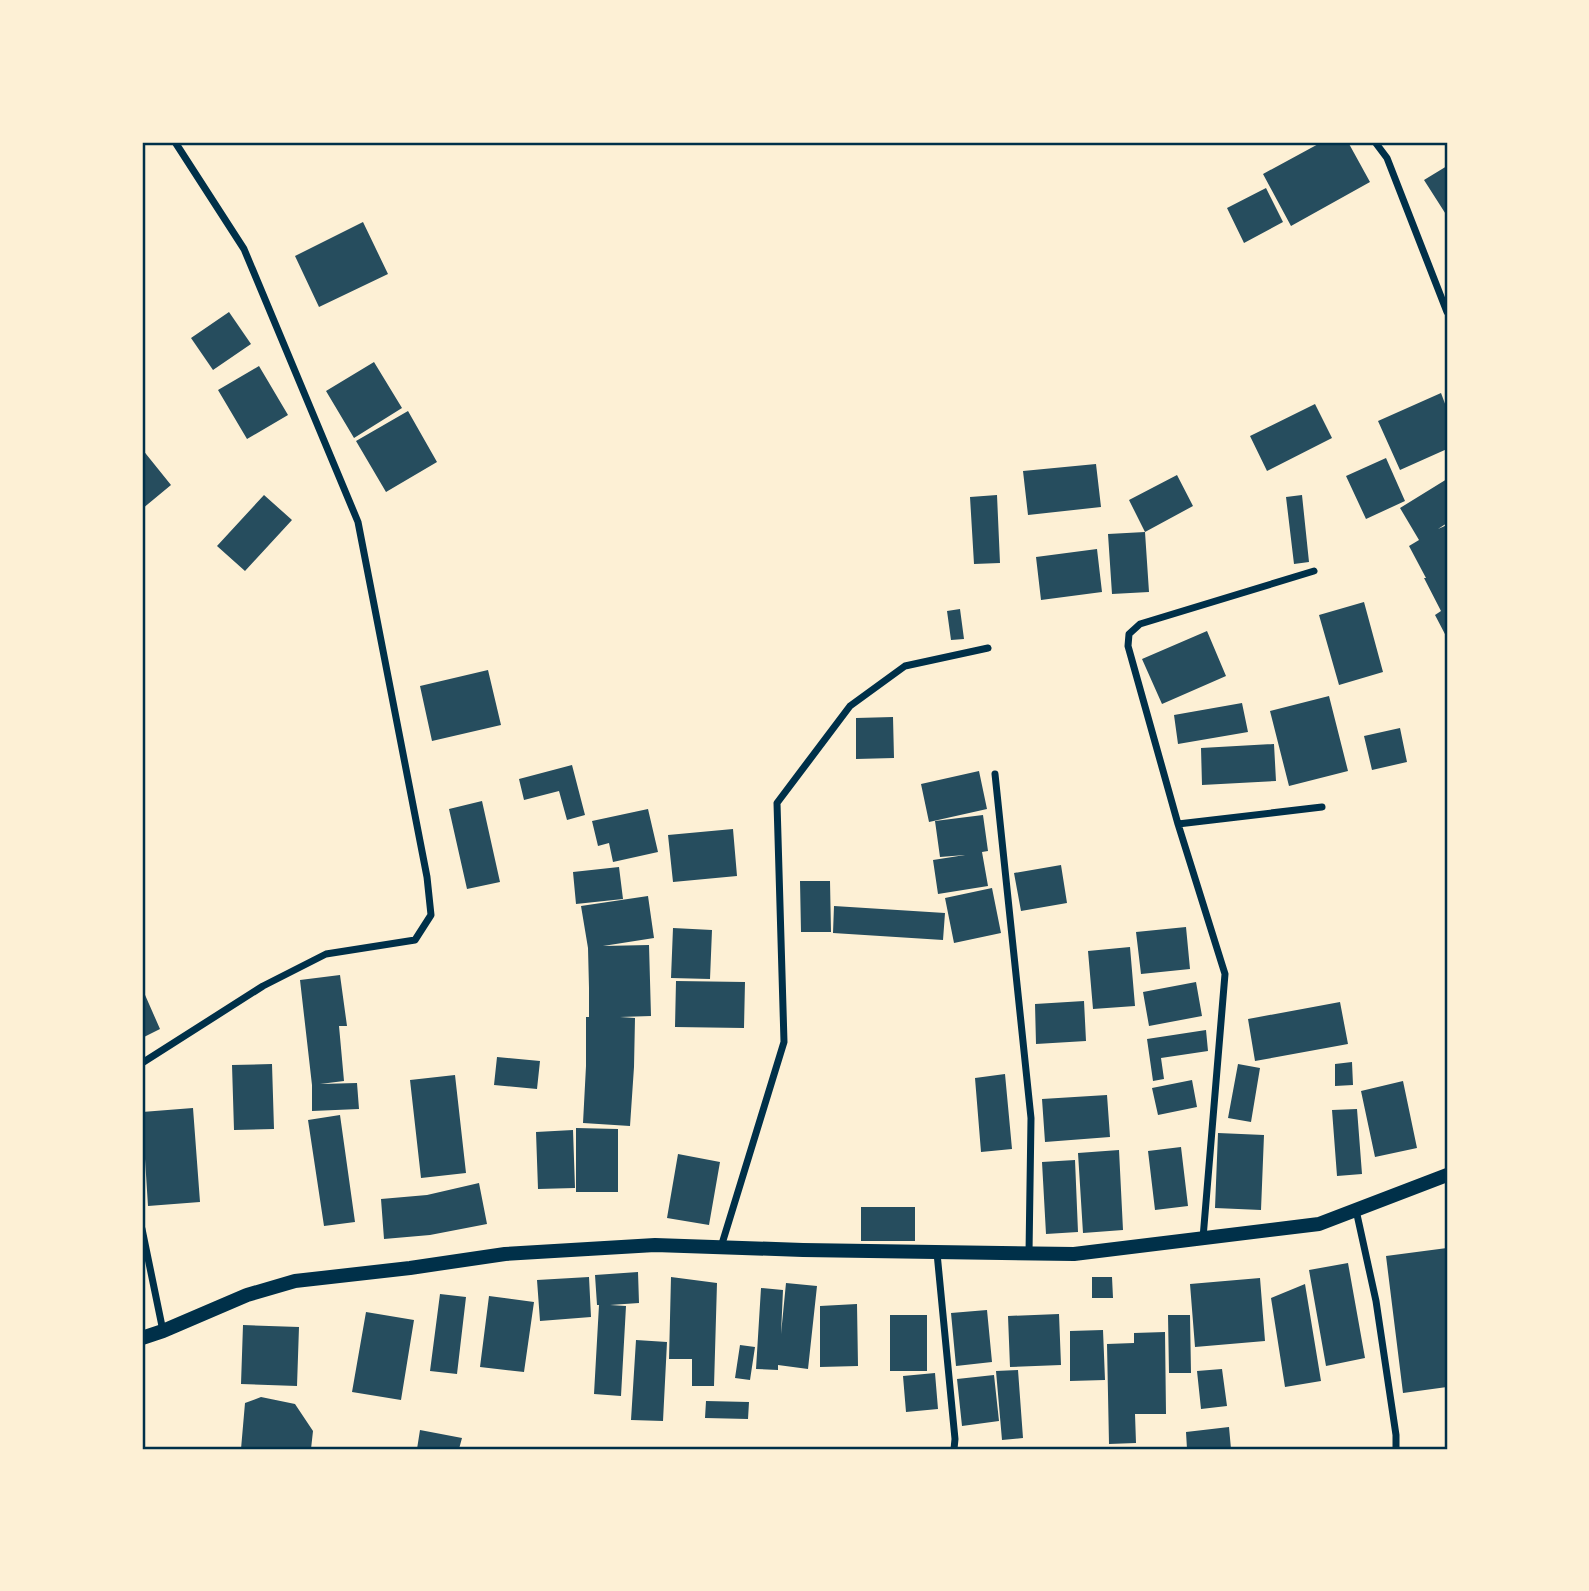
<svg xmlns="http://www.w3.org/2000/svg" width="1589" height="1591" font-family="'IBM Plex Sans',sans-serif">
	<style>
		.building { fill: #264d5e }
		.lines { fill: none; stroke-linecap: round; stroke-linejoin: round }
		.minor { stroke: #003049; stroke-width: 7 }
		.secondary { stroke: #003049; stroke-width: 14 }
		.neatline { fill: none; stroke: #003049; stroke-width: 2.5 }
	</style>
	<rect width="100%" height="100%" fill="#fdf0d5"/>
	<path class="building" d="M1322,142h26l22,40 -79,44 -28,-52z
		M1447,166v50l-23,-36z
		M1266,188l17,34 -39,21 -17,-35z
		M363,222l25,52 -69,33 -24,-51z
		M229,312l22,32 -38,26 -22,-32z
		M374,362l28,46 -48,30 -28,-47z
		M259,366l29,49 -41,24 -29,-49z
		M1441,393l6,16v40l-47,21 -22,-49z
		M1315,404l17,34 -65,33 -17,-35z
		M408,411l29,51 -51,30 -30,-51z
		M142,449l29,36 -29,24z
		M1386,458l19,43 -39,18 -20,-43z
		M1096,464l5,43 -73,8 -5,-44z
		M1177,475l16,31 -48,26 -16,-32z
		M1447,479v44l-9,6 9,-4v113l-12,-23 6,-4 -17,-33h2l-17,-32 10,-6 -19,-32z
		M264,495l28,25 -47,51 -28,-25z
		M997,495l3,68 -26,1 -4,-67z
		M1302,495l7,67 -15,2 -8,-67z
		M1145,532l4,60 -37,2 -4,-60z
		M1097,549l5,43 -61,8 -5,-43z
		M1364,602l19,70 -44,13 -20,-70z
		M960,609l4,30 -13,1 -4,-29z
		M1207,631l19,45 -64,28 -20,-45z
		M488,670l13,55 -69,16 -12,-55z
		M1329,696l19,75 -59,15 -19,-75z
		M1242,703l6,29 -70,12 -4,-29z
		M893,717l1,41 -38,1v-41z
		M1400,728l7,34 -35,8 -8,-34z
		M1274,744l2,37 -74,4 -1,-37z
		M572,765l13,50 -18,5 -8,-29 -35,9 -5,-21z
		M979,771l8,38 -58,13 -8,-38z
		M482,801l18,81 -33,7 -18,-80z
		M648,809l10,43 -45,10 -4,-19 -11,3 -6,-25z
		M983,815l5,36 -6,1 6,34 -50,8 -5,-34 32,-5 -25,2 -5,-36z
		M733,829l4,47 -64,6 -5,-47z
		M1061,865l6,38 -46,8 -7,-38z
		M619,867l4,32 -47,5 -3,-32z
		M800,881h30l1,51h-30z
		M992,888l9,45 -47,10 -9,-45z
		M648,896l6,42 -51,8 46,-1 2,71 -31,1 15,1 -1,49 -4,59 -47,-3 3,-57v-49h3v-29l-1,-40 -7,-42z
		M834,906l111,7 -2,27 -110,-7z
		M1186,927l4,42 -49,5 -5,-42z
		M673,928l39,2 -2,49 -39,-1z
		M1130,947l5,59 -42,3 -5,-58z
		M340,975l7,51h-8l5,55 -24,3 37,-1 2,26 -47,2v-26l-12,-105z
		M676,981l69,1 -1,46 -69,-1z
		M1196,982l6,34 -53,10 -6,-34z
		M142,988l18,41 -18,9z
		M1084,1001l2,40 -50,3 -1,-40z
		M1340,1002l8,42 -93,17 -7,-42z
		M1206,1030l2,21 -47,7 3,21 -11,2 -6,-42z
		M497,1057l43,4 -3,28 -43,-4z
		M1352,1062l1,23 -18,1v-22z
		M272,1064l2,65 -40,1 -2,-65z
		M1238,1064l22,4 -9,54 -23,-4z
		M1005,1074l7,75 -31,3 -6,-74z
		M455,1075l11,98 -45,5 -11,-98z
		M1192,1080l5,27 -39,8 -6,-27z
		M1403,1081l14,67 -42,9 -14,-66z
		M1107,1095l3,42 -65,5 -3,-43z
		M193,1108l7,94 -52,4 -6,-94z
		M1357,1109l5,65 -25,2 -5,-66z
		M340,1115l15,107 -31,4 -16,-106z
		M576,1128l42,1v63h-42z
		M573,1130l2,58 -37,1 -2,-57z
		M1218,1133l46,2 -3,75 -46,-2z
		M1181,1147l7,59 -33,4 -7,-59z
		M1119,1150l4,80 -40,3 -5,-80z
		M678,1154l42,8 -11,63 -42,-7z
		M1075,1160l3,72 -32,2 -4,-72z
		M479,1183l8,41 -57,11 -46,4 -3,-40 46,-4z
		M861,1207h54v34h-54z
		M1447,1248v139l-44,6 -17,-137z
		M1348,1263l17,95 -39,8 -17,-96z
		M638,1272l1,31 -29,2 16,1 -5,90 -27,-2 5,-89h-2l-2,-30z
		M589,1277l2,40 -51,4 -3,-41z
		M671,1277l46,6 -3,103h-22v-27h-23z
		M1092,1277h20l1,21h-21z
		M1260,1278l5,63 -70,6 -5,-63z
		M786,1283l31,3 -9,83 -30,-4v5l-22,-1 5,-81 22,2 -2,44z
		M1305,1284l16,97 -36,6 -14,-89z
		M440,1294l26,3 -9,77 -27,-3z
		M489,1296l45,6 -10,70 -44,-5z
		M857,1304l1,62 -38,1v-61z
		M987,1310l5,52 -36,4 -5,-53z
		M366,1312l48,8 -13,80 -49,-8z
		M1059,1314l2,51 -51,2 -2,-51z
		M890,1315h37v56h-37z
		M1168,1315h22l1,58h-22z
		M243,1325l56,2 -2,59 -56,-2z
		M1103,1330l2,50 -35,1v-50z
		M1165,1332l1,82h-31l1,29 -27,1 -2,-100 27,-1v-10z
		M636,1340l31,2 -4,79 -32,-1z
		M740,1345l15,2 -5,33 -15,-2z
		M1222,1369l5,37 -26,3 -4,-38z
		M1018,1370l5,68 -21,2 -6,-69z
		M935,1373l3,36 -32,3 -3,-36z
		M994,1375l5,46 -37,5 -5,-47z
		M261,1397l34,7 18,27 -2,18h-70l4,-46z
		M706,1401l43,1 -1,17 -43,-1z
		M1229,1427l2,22h-44l-1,-17z
		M420,1430l42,8 -3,11h-42z"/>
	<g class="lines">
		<path class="minor" d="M1375,142l12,16 60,154
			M995,774l36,344 -2,135
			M1178,824l144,-17
			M142,1063l121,-77 63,-32 89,-14 16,-25 -4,-38 -69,-355 -114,-273 -69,-107
			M1356,1210l20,91 20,134v14
			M142,1229l21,102
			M1203,1238l22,-264 -47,-150 -50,-178 1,-12 11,-10 174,-53
			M721,1247l63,-205 -7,-239 73,-97 55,-40 83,-18
			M937,1253l18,186 -1,10"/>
		<path class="secondary" d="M142,1338l21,-7 84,-36 48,-14 115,-13 95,-14 150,-9 148,5 271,4 245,-30 128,-49"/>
	</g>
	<rect width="1589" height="1591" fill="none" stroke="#fdf0d5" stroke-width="287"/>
	<rect x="144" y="144" width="1302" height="1304" class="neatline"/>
</svg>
